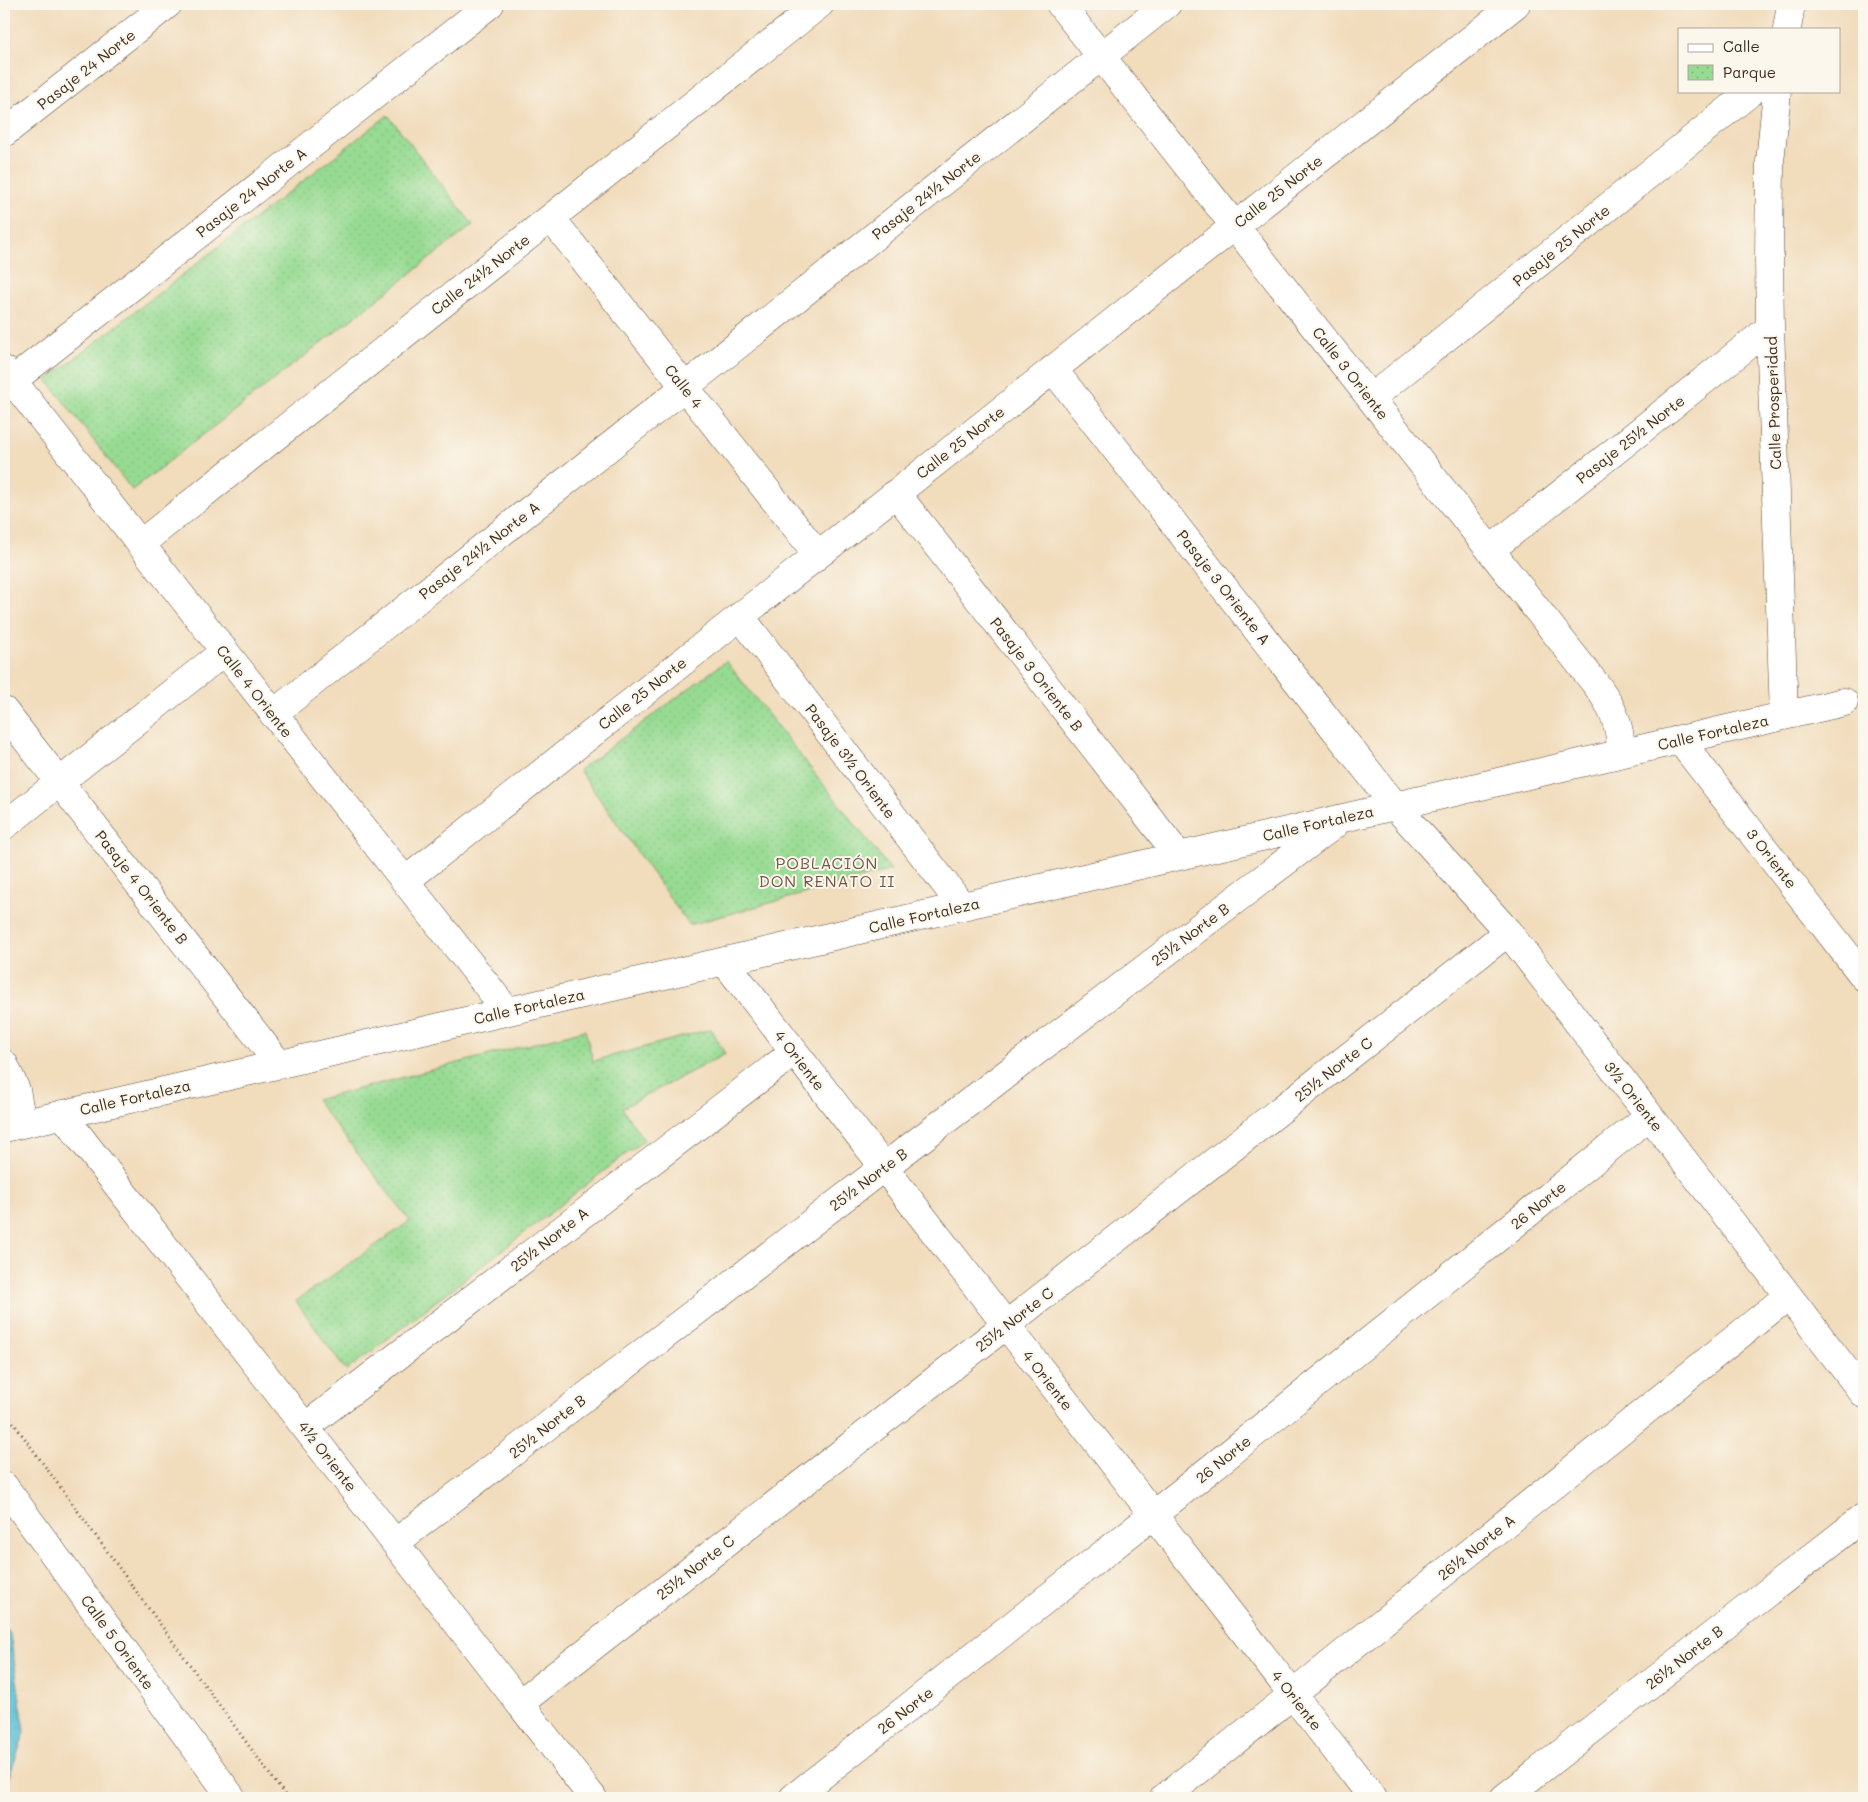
<svg xmlns="http://www.w3.org/2000/svg" width="1868" height="1802" font-family="Mali,sans-serif">
	<style>
		.park { fill: url(#park-dots); stroke: #698258 }
		.water { fill: url(#water-ripples); stroke: #497479 }
		.lines { fill: none; stroke-linecap: round; stroke-linejoin: round }
		.minor-casing { stroke: #564536; stroke-width: 29 }
		.path { stroke: #564536; stroke-width: 3; stroke-dasharray: 1 4; stroke-linecap: butt }
		.minor { stroke: #fff; stroke-width: 28 }
		.labels { text-anchor: middle; dominant-baseline: central; stroke-width: 4; stroke-linejoin: round; paint-order: stroke }
		.street-label { font-size: 15px; fill: #3b2a1e; stroke: #fbf7ec }
		.neighbourhood-label { font-size: 16px; letter-spacing: 1px; fill: #76564a; stroke: #fbf7ec }
	</style>
	<defs>
		<pattern id="park-dots" width="8" height="8" patternUnits="userSpaceOnUse" patternTransform="scale(1.25)"><rect width="8" height="8" fill="#97db93"/><path d="M2 2h.1M6 6h.1" fill="none" stroke="#83bc7e" stroke-width="1.8" stroke-linecap="round"/></pattern>
		<pattern id="water-ripples" width="26" height="14" patternUnits="userSpaceOnUse" patternTransform="scale(1.25)"><rect width="26" height="14" fill="#57bdd4"/><path d="M2 4q2-2 4 0t4 0M15 11q2-2 4 0t4 0" fill="none" stroke="#499aab"/></pattern>
	</defs>
	<rect width="100%" height="100%" fill="#fbf7ec"/>
	<filter id="ink" filterUnits="userSpaceOnUse"><feTurbulence type="fractalNoise" baseFrequency=".02" numOctaves="2"/><feDisplacementMap in="SourceGraphic" scale="10" xChannelSelector="R" yChannelSelector="G"/><feConvolveMatrix kernelMatrix="1 2 1 2 8 2 1 2 1" color-interpolation-filters="sRGB"/></filter>
	<filter id="wash" filterUnits="userSpaceOnUse"><feTurbulence type="fractalNoise" baseFrequency=".0096" numOctaves="4" result="noise"/><feDisplacementMap in="SourceGraphic" scale="20" xChannelSelector="R" yChannelSelector="G"/><feGaussianBlur stdDeviation="1.12" result="paint"/><feColorMatrix in="noise" values="0 0 0 0 0 0 0 0 0 0 0 0 0 0 0 0 0 1.4 0 .05"/><feComposite in="paint" operator="in"/></filter>
	<g filter="url(#wash)">
		<rect width="100%" height="100%" fill="#f1dcbc"/>
		<path class="park" d="M388,115l85,110 -341,265 -85,-110z
			M726,661l165,209 -202,55 -110,-155z
			M711,1029l14,25 -103,54 22,32 -298,231 -50,-70 114,-80 -94,-121 269,-70 8,31z"/>
		<path class="water" d="M4,1625l6,9 15,98 -21,59z"/>
	</g>
	<g filter="url(#ink)">
		<g class="lines">
			<g class="minor-casing">
				<path id="minor" d="M1060,4l538,683c15,21 23,40 23,66
					M1787,29l4,-25
					M1777,91l-7,71 -1,97 1,69 14,387
					M4,133l164,-129
					M551,218l267,337
					M1053,369l342,437 113,126 356,462
					M4,370l503,641
					M12,381l478,-377
					M1371,398l381,-307
					M896,493l283,363
					M140,544l680,-540
					M1490,550l280,-222
					M740,616l222,290
					M4,711l275,353
					M273,714l894,-710
					M1679,739l185,238
					M4,826l221,-175
					M405,881l1111,-877
					M724,961l649,837
					M4,1064l12,26 6,33
					M62,1114l531,684
					M4,1128l1840,-426
					M305,1427l489,-375
					M4,1486l228,312
					M395,1543l489,-376 451,-343
					M520,1703l486,-378 502,-393
					M793,1798l360,-283 496,-399
					M1164,1798l624,-502
					M1504,1798l360,-281"/>
			</g>
			<path class="path" d="M4,1410l283,388"/>
			<use href="#minor" class="minor"/>
		</g>
	</g>
	<g class="labels">
		<g class="street-label">
			<text transform="translate(86 69) rotate(-38)">Pasaje 24 Norte</text>
			<text transform="translate(1278 191) rotate(-38)">Calle 25 Norte</text>
			<text transform="translate(251 192) rotate(-38)">Pasaje 24 Norte A</text>
			<text transform="translate(926 195) rotate(-38)">Pasaje 24½ Norte</text>
			<text transform="translate(1561 245) rotate(-39)">Pasaje 25 Norte</text>
			<text transform="translate(480 274) rotate(-38)">Calle 24½ Norte</text>
			<text transform="translate(1351 373) rotate(52)">Calle 3 Oriente</text>
			<text transform="translate(684 386) rotate(52)">Calle 4</text>
			<text transform="translate(1773 403) rotate(-92)">Calle Prosperidad</text>
			<text transform="translate(1630 439) rotate(-38)">Pasaje 25½ Norte</text>
			<text transform="translate(960 442) rotate(-38)">Calle 25 Norte</text>
			<text transform="translate(479 550) rotate(-38)">Pasaje 24½ Norte A</text>
			<text transform="translate(1224 587) rotate(52)">Pasaje 3 Oriente A</text>
			<text transform="translate(1037 674) rotate(52)">Pasaje 3 Oriente B</text>
			<text transform="translate(255 691) rotate(52)">Calle 4 Oriente</text>
			<text transform="translate(642 693) rotate(-38)">Calle 25 Norte</text>
			<text transform="translate(1713 732) rotate(-13)">Calle Fortaleza</text>
			<text transform="translate(851 761) rotate(53)">Pasaje 3½ Oriente</text>
			<text transform="translate(1318 823) rotate(-13)">Calle Fortaleza</text>
			<text transform="translate(1772 858) rotate(52)">3 Oriente</text>
			<text transform="translate(142 887) rotate(52)">Pasaje 4 Oriente B</text>
			<text transform="translate(924 915) rotate(-13)">Calle Fortaleza</text>
			<text transform="translate(1190 934) rotate(-37)">25½ Norte B</text>
			<text transform="translate(529 1006) rotate(-13)">Calle Fortaleza</text>
			<text transform="translate(800 1060) rotate(52)">4 Oriente</text>
			<text transform="translate(1333 1069) rotate(-38)">25½ Norte C</text>
			<text transform="translate(1634 1096) rotate(52)">3½ Oriente</text>
			<text transform="translate(135 1097) rotate(-13)">Calle Fortaleza</text>
			<text transform="translate(868 1179) rotate(-37)">25½ Norte B</text>
			<text transform="translate(1538 1205) rotate(-39)">26 Norte</text>
			<text transform="translate(549 1239) rotate(-38)">25½ Norte A</text>
			<text transform="translate(1014 1319) rotate(-38)">25½ Norte C</text>
			<text transform="translate(1048 1380) rotate(52)">4 Oriente</text>
			<text transform="translate(547 1426) rotate(-38)">25½ Norte B</text>
			<text transform="translate(328 1456) rotate(52)">4½ Oriente</text>
			<text transform="translate(1223 1459) rotate(-39)">26 Norte</text>
			<text transform="translate(1476 1547) rotate(-39)">26½ Norte A</text>
			<text transform="translate(695 1567) rotate(-38)">25½ Norte C</text>
			<text transform="translate(118 1642) rotate(54)">Calle 5 Oriente</text>
			<text transform="translate(1684 1657) rotate(-38)">26½ Norte B</text>
			<text transform="translate(1297 1700) rotate(52)">4 Oriente</text>
			<text transform="translate(905 1710) rotate(-38)">26 Norte</text>
		</g>
		<g class="neighbourhood-label">
			<text x="827" y="862">POBLACIÓN<tspan x="827" dy="18">DON RENATO II</tspan></text>
		</g>
	</g>
	<rect width="1868" height="1802" fill="none" stroke="#fbf7ec" stroke-width="20"/>
	<rect x="1678" y="28" width="162" height="65" fill="#fbf7ec" stroke="#aea59a"/>
	<rect x="1688" y="44" width="25" height="8" fill="#ffffff" stroke="#aea59a"/>
	<text x="1723" y="52" font-size="15" fill="#3b2a1e">Calle</text>
	<rect x="1688" y="65" width="25" height="15" fill="url(#park-dots)" stroke="#aea59a"/>
	<text x="1723" y="78" font-size="15" fill="#3b2a1e">Parque</text>
</svg>
